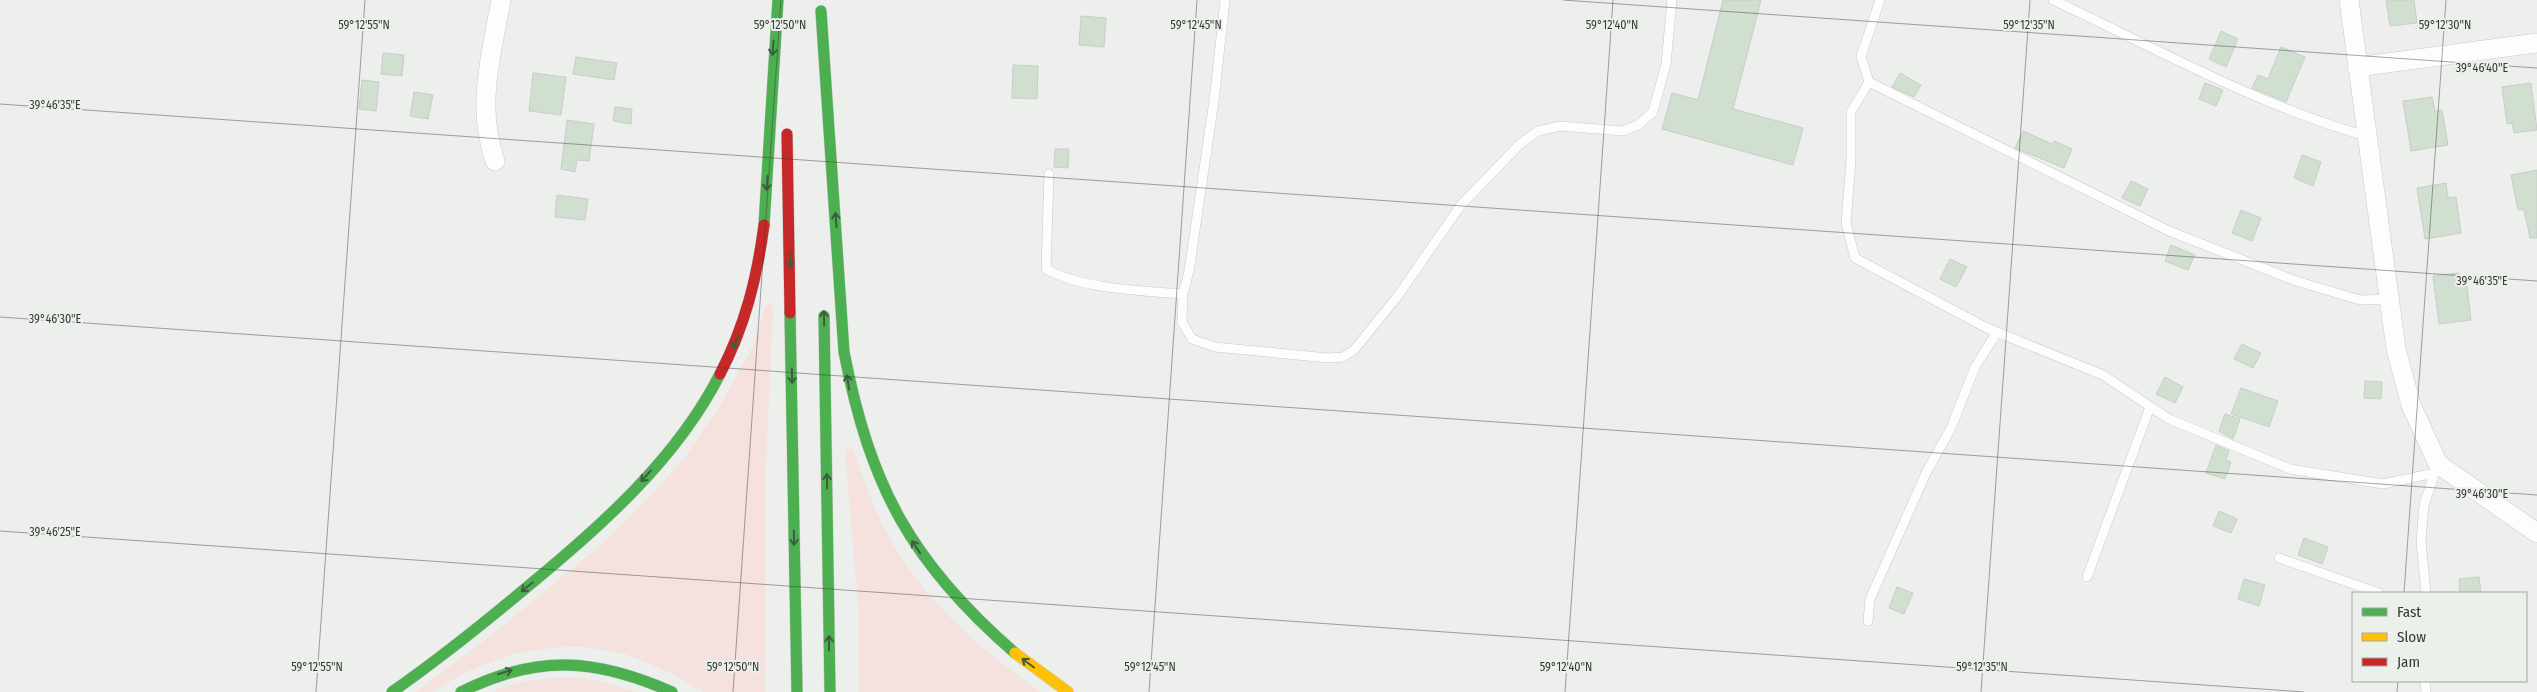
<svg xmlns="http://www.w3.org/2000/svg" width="2537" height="692" font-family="'Fira Sans Condensed',sans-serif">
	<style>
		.green { fill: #f5e1dd }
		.building { fill: #d0dfd0; stroke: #caccca }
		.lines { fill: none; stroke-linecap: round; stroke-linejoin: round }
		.lane-casing { stroke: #c9cbc9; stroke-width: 10 }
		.street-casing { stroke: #c9cbc9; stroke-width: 20 }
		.fast-casing { stroke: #c9cbc9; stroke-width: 12 }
		.slow-casing { stroke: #c9cbc9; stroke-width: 12 }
		.jam-casing { stroke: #c9cbc9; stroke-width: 12 }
		.lane { stroke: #fcfdfc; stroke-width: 9 }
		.street { stroke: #fcfdfc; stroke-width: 19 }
		.fast { stroke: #4caf50; stroke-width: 11 }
		.slow { stroke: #ffc107; stroke-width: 11 }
		.jam { stroke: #c62828; stroke-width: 11 }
		.oneway { stroke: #3d5d3e }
		.ticks { fill: none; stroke: #373a37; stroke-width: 1; stroke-opacity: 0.45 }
		.ticks-label { font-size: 12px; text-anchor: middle; fill: #373a37; stroke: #ebf0eb; stroke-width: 4; stroke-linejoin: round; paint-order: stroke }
	</style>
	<rect width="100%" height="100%" fill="#ecefec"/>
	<path class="green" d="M770,303l3,5 -8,177v207h-62l-34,-20 -44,-18 -40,-7h-23l-47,6 -50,19 -32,20h-18l69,-51 110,-90 56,-55 32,-35 34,-48 37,-67 12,-39z
		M849,446l5,6c10,29 20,58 35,85 35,64 93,114 152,155h-182l-1,-89 -13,-150z
		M568,677l28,3 42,12h-147c24,-11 50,-14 77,-15z"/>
	<path class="building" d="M1723,0h38l-28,109 70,19 -10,37 -131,-36 10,-36 26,7z
		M2386,0h28l3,23 -27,3z
		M1081,16l25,2 -2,29 -25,-2z
		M2221,31l17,8 -12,28 -17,-8z
		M2281,47l24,10 -19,45 -34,-14 6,-13 10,4z
		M383,53l21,2 -2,21 -21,-2z
		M576,57l41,6 -3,17 -41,-6z
		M1013,65l25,1 -1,33 -25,-1z
		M533,73l33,4 -5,38 -32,-4z
		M1900,73l21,12 -7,12 -22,-10z
		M362,80l17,2 -3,29 -17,-2z
		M2205,83l18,7 -7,16 -17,-7z
		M2531,83l6,47 -23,3 -2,-10 -5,1 -5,-37z
		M414,92l19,3 -5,24 -18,-3z
		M2432,97l3,14 7,-1 6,35 -37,6 -8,-50z
		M615,107l17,2 -1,15 -18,-3z
		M567,120l27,4 -5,37 -12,-1 -2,12 -14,-3z
		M2023,131l29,13 2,-3 18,8 -8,19 -49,-20z
		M1055,149h14l-1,19 -14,-1z
		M2302,155l19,7 -8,24 -19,-8z
		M2537,170v68h-7l-6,-29 -6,1 -7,-35z
		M2131,181l17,8 -8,17 -18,-8z
		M2446,183l2,15 8,-1 5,36 -36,6 -8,-51z
		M557,195l31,4 -3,21 -30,-3z
		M2241,210l20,8 -9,23 -20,-8z
		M2171,245l24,10 -7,15 -23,-9z
		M1950,259l17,8 -11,20 -16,-8z
		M2459,273l2,13h6l4,34 -32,4 -6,-48z
		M2242,344l19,9 -8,15 -19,-9z
		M2165,377l18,10 -8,16 -19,-9z
		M2365,381l17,1 -1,17 -17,-1z
		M2241,388l37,13 -9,26 -38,-13z
		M2225,414l15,5 -7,20 -14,-8z
		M2216,445l13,6 -3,9 5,2 -6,17 -19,-6z
		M2219,511l18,8 -6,14 -18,-7z
		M2304,538l24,9 -6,17 -24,-9z
		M2479,577l2,16h-21l-1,-14z
		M2244,579l21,6 -6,21 -21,-7z
		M1897,587l16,6 -9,21 -15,-6z"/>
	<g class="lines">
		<g class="lane-casing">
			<path id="lane" d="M1225,0l-11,101 -25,170 -6,23 -1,28 10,17 23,8 113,11 15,-1 11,-7 43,-53 64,-92 59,-61 18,-13 22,-5 63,5 15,-6 15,-13 13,-48 6,-64
				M1880,0l-19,56 8,26 300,149 127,50 64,19 30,-1
				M2053,0c102,48 204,105 313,136
				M1869,82l-18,30v48l-5,63 9,35 132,70 116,47 66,44 121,50 93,15 52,-11
				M1049,174l-3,95c35,20 97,22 137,25
				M2279,558l100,35
				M2087,577l63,-170
				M2426,593l-5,-52 3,-36 12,-36
				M1868,621l2,-22 56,-126 25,-45 24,-61 22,-35
				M2425,681l1,11"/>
		</g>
		<g class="street-casing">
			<path id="street" d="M2349,0l47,349 15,56 27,59 99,69
				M2357,67l180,-24
				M495,161c-19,-56 -4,-104 6,-161"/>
		</g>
		<g class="fast-casing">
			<path id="fast" d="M821,11l23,341c26,134 67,211 171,301
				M764,225l14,-225
				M790,313l7,379
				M824,316l6,376
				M392,692c47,-33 91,-68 135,-105 73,-60 150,-128 193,-213
				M461,692c76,-38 134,-34 211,0"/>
		</g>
		<g class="slow-casing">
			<path id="slow" d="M1015,653l53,39"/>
		</g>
		<g class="jam-casing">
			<path id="jam" d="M787,134l3,179
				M720,374c25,-48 37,-96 44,-149"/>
		</g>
		<use href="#lane" class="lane"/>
		<use href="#street" class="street"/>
		<use href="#fast" class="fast"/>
		<use href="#slow" class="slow"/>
		<use href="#jam" class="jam"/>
	</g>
	<defs><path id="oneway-shaft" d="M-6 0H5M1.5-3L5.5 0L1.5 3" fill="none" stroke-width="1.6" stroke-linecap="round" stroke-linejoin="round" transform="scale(1.25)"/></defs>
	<g class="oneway">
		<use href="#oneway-shaft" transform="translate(773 48) rotate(94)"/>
		<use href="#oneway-shaft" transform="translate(767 183) rotate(95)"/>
		<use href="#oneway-shaft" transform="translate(836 220) rotate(-94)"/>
		<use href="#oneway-shaft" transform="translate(790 260) rotate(89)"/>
		<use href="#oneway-shaft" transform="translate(824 318) rotate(-91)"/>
		<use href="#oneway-shaft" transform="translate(736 342) rotate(114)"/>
		<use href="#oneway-shaft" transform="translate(792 376) rotate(89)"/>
		<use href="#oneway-shaft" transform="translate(848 382) rotate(-98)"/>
		<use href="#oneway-shaft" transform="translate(646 476) rotate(132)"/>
		<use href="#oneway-shaft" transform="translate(827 481) rotate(-91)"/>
		<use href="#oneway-shaft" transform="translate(794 538) rotate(89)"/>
		<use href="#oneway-shaft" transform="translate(916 547) rotate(-124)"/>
		<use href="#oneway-shaft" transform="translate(527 587) rotate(141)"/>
		<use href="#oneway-shaft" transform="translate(829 643) rotate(-90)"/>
		<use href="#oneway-shaft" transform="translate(1028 663) rotate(-143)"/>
		<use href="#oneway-shaft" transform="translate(505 672) rotate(-17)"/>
	</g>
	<path class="ticks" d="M1563,0l974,68M0,104l2537,177M0,317l2537,178M0,531l2304,161M2404,593l42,-593M316,692l49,-692M733,692l48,-692M1149,692l48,-692M1565,692l48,-692M1981,692l49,-692M2397,692l1,-11"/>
	<g class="ticks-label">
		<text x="364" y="29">59°12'55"N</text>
		<text x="780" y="29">59°12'50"N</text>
		<text x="1196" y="29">59°12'45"N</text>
		<text x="1612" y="29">59°12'40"N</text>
		<text x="2029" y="29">59°12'35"N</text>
		<text x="2445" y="29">59°12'30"N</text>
		<text x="2482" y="72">39°46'40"E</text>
		<text x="55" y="109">39°46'35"E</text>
		<text x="2482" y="285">39°46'35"E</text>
		<text x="55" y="323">39°46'30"E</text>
		<text x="2482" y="498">39°46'30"E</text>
		<text x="55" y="536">39°46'25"E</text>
		<text x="317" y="671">59°12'55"N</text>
		<text x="733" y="671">59°12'50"N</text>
		<text x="1150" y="671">59°12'45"N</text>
		<text x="1566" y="671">59°12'40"N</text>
		<text x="1982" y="671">59°12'35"N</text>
	</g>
	<rect x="2352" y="592" width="175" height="90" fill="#ebf0eb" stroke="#a3a7a3"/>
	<rect x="2362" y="608" width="25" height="8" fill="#4caf50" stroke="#a3a7a3"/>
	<text x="2397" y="617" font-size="15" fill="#373a37">Fast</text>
	<rect x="2362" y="633" width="25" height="8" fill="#ffc107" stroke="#a3a7a3"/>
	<text x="2397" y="642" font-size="15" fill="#373a37">Slow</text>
	<rect x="2362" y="658" width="25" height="8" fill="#c62828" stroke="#a3a7a3"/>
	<text x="2397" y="667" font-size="15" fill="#373a37">Jam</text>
</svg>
